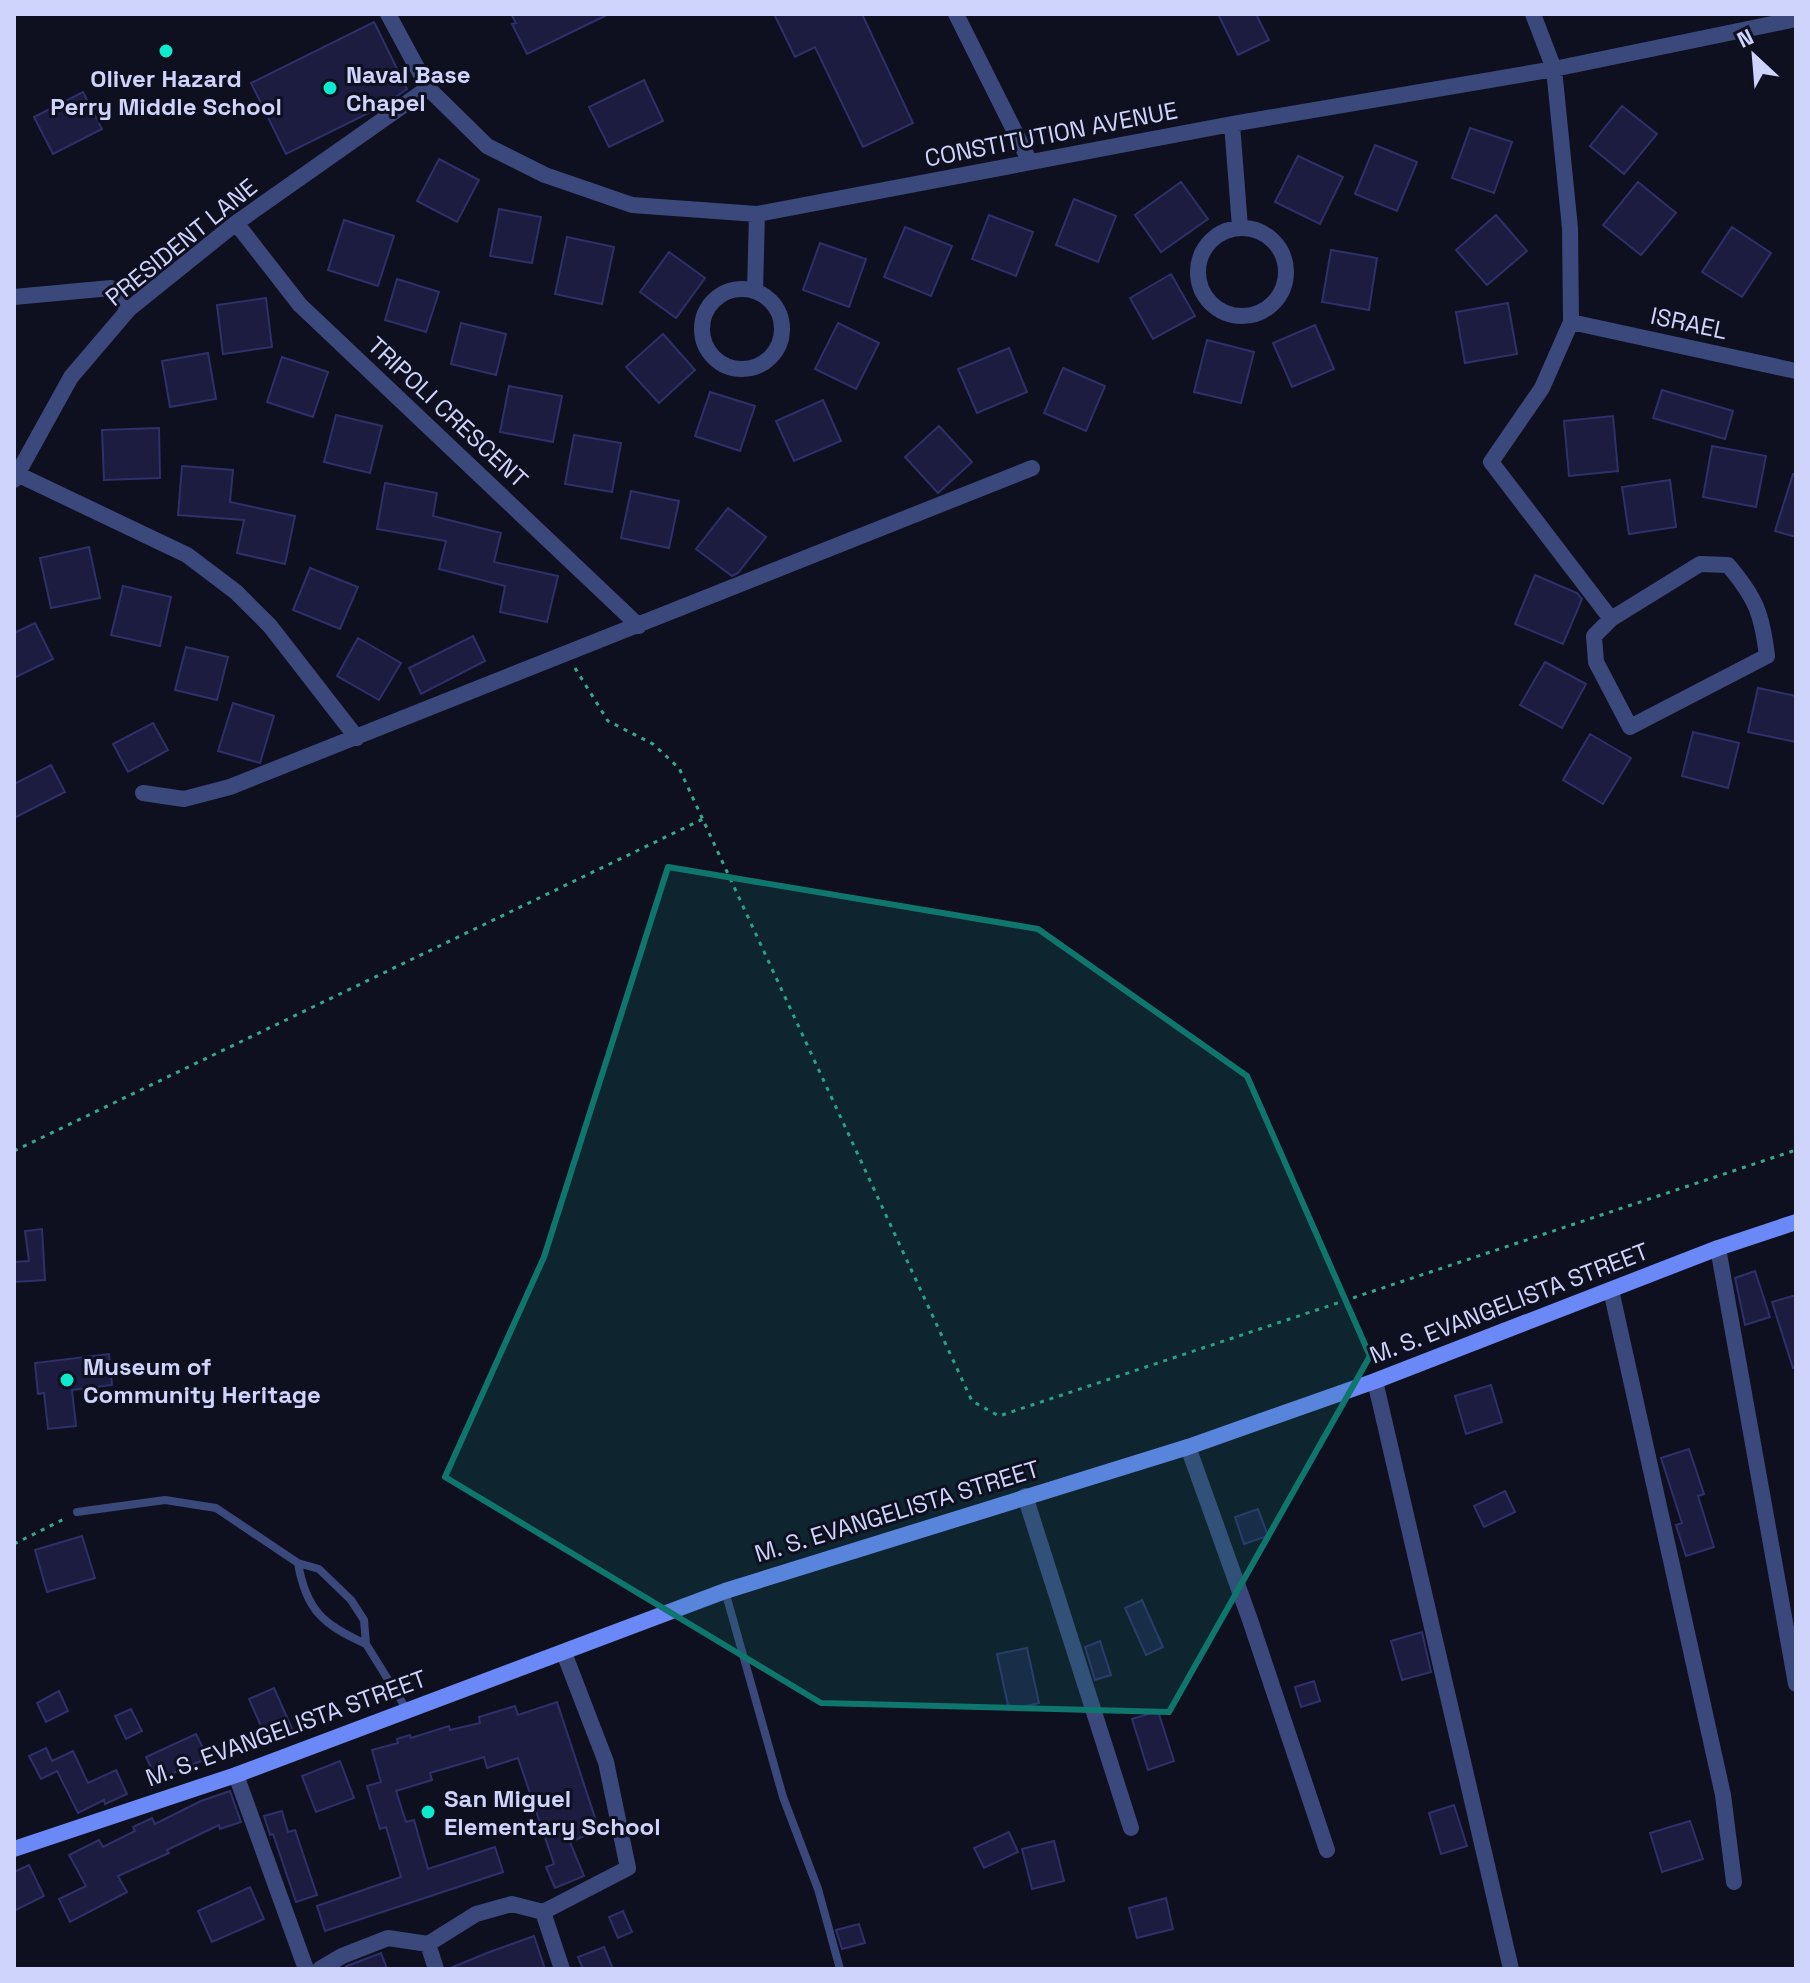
<svg xmlns="http://www.w3.org/2000/svg" width="1810" height="1983" font-family="'Space Grotesk',sans-serif">
	<style>
		.building { fill: #1b1c3f; stroke: #2e306a; stroke-width: 2 }
		.lines { fill: none; stroke-linecap: round; stroke-linejoin: round }
		.path { stroke: #34ab88; stroke-width: 3; stroke-dasharray: 4 6; stroke-linecap: butt }
		.lane { stroke: #3b487c; stroke-width: 8 }
		.street { stroke: #3b487c; stroke-width: 16 }
		.secondary { stroke: #6b88f7; stroke-width: 16 }
		.marked { fill: #0f766e; fill-opacity: 0.2; stroke: #0f766e; stroke-width: 6; stroke-linejoin: round }
		.poi-dot { fill: #0deacd; stroke: #0e0f1f; stroke-width: 3 }
		.labels { text-anchor: middle; dominant-baseline: central; stroke-width: 6; stroke-linejoin: round; paint-order: stroke }
		.poi-label { font-size: 24px; font-weight: bold; fill: #cfd4fc; stroke: #0e0f1f; text-anchor: start }
		.street-label { font-size: 24px; fill: #cfd4fc; stroke: #0e0f1f }
	</style>
	<rect width="100%" height="100%" fill="#0e0f1f"/>
	<path class="building" d="M511,14h98l-82,40 -15,-30 4,-1z
		M774,14h88l51,109 -50,24 -48,-100 -20,10z
		M1218,14h38l13,26 -31,15z
		M374,22l33,67 -24,17 -97,48 -35,-71z
		M644,80l19,41 -54,26 -20,-40z
		M83,92l19,37 -49,25 -19,-37z
		M1622,106l35,28 -33,40 -34,-28z
		M1470,128l42,14 -18,51 -42,-15z
		M1375,145l42,17 -20,49 -42,-17z
		M1298,156l45,21 -23,47 -45,-22z
		M439,159l40,21 -22,42 -40,-21z
		M1181,182l27,37 -47,33 -26,-37z
		M1638,182l38,31 -35,42 -38,-30z
		M1074,199l42,17 -18,46 -42,-17z
		M499,209l42,8 -9,46 -42,-7z
		M989,215l44,17 -17,44 -44,-17z
		M1496,215l31,36 -40,34 -31,-35z
		M344,220l50,16 -16,50 -50,-16z
		M905,227l47,19 -21,50 -47,-19z
		M1732,227l39,26 -29,44 -40,-25z
		M567,237l47,10 -12,57 -47,-10z
		M820,243l46,16 -17,48 -46,-17z
		M1331,250l46,8 -8,52 -47,-8z
		M669,252l36,26 -29,40 -36,-26z
		M1171,274l24,42 -42,23 -23,-41z
		M397,279l42,13 -13,40 -41,-12z
		M266,298l6,49 -49,7 -6,-49z
		M1508,303l9,51 -52,9 -9,-51z
		M461,323l45,11 -10,41 -45,-11z
		M838,323l41,20 -23,46 -41,-20z
		M1315,325l19,44 -42,18 -19,-44z
		M663,334l32,36 -36,33 -33,-36z
		M1207,340l47,12 -13,51 -47,-11z
		M1009,348l18,44 -50,21 -19,-44z
		M208,353l8,46 -46,8 -8,-46z
		M282,357l46,15 -15,45 -46,-15z
		M1063,368l42,18 -19,45 -42,-18z
		M509,386l53,10 -9,46 -53,-10z
		M1662,390l71,21 -8,28 -72,-21z
		M710,392l45,14 -15,45 -45,-15z
		M823,400l18,41 -47,20 -18,-40z
		M336,415l46,11 -12,47 -46,-11z
		M1613,416l5,55 -49,5 -5,-55z
		M939,426l33,36 -34,31 -33,-36z
		M159,428l1,50 -56,2 -2,-50z
		M574,435l47,8 -9,49 -47,-8z
		M1712,446l54,10 -10,51 -53,-10z
		M182,466l51,4 -3,32 65,14 -10,48 -48,-11 7,-33 -66,-5z
		M1793,474h3v63l-21,-6z
		M1670,480l6,47 -47,7 -7,-47z
		M385,483l52,10 -4,23 68,17 -7,29 64,14 -11,46 -47,-10 5,-26 -66,-17 7,-28 -69,-12z
		M631,491l48,10 -10,47 -48,-10z
		M728,508l38,29 -28,36 -6,3 -36,-27z
		M89,547l11,51 -49,10 -11,-50z
		M310,568l48,19 -18,42 -47,-19z
		M1535,575l42,18 5,6 -19,45 -48,-20z
		M123,586l48,11 -11,49 -49,-11z
		M35,623l18,36 -39,19v-45z
		M473,636l12,25 -64,33 -12,-26z
		M358,638l43,25 -22,37 -42,-24z
		M186,647l42,10 -11,43 -42,-10z
		M1545,662l41,22 -24,44 -42,-23z
		M1758,688l38,8v46l-48,-10z
		M233,703l41,13 -14,47 -42,-12z
		M153,723l15,27 -40,22 -15,-28z
		M1693,732l46,11 -11,45 -46,-12z
		M1590,734l41,24 -28,46 -40,-24z
		M51,765l14,27 -51,26v-34z
		M42,1229l3,51 -31,2v-20l15,-1 -4,-30z
		M1755,1271l15,46 -25,8 -10,-47z
		M1796,1295v73h-3l-21,-66z
		M109,1354l3,31 -40,5 4,36 -28,3 -4,-36 -6,1 -3,-31z
		M1491,1385l11,37 -36,12 -11,-38z
		M1689,1449l15,45 -6,2 16,51 -28,9 -10,-31 6,-2 -21,-65z
		M1505,1491l10,21 -31,15 -10,-21z
		M1258,1509l10,27 -24,8 -9,-27z
		M82,1536l13,42 -48,14 -12,-42z
		M1142,1600l21,47 -17,8 -21,-47z
		M1422,1632l9,40 -29,8 -11,-39z
		M1100,1641l11,34 -16,5 -10,-33z
		M1027,1648l12,55 -30,7 -12,-56z
		M1314,1681l6,20 -19,6 -6,-20z
		M274,1688l19,43 -25,11 -19,-43z
		M59,1691l9,20 -22,11 -9,-19z
		M557,1702l42,128 -29,12 14,34 -29,12 -9,-21 8,-3 -36,-106 -31,10 -3,-11 -54,16 2,7 -36,11 10,31 8,-2 14,49 67,-22 8,25 -178,59 -8,-25 84,-29 -15,-50 -6,2 -13,-43 14,-4 -9,-32 26,-7 -1,-4 13,-4 1,3 38,-12 1,4 30,-7 -1,-6 36,-11 3,9z
		M131,1709l11,22 -16,8 -11,-23z
		M1158,1711l16,50 -26,9 -16,-51z
		M196,1734l12,24 -51,22 -11,-23z
		M46,1748l6,13 21,-10 15,32 28,-13 11,24 -22,10 -1,-4 -26,13 -21,-42 -16,8 -12,-23z
		M340,1761l14,37 -38,14 -14,-36z
		M230,1791l11,31 -21,7 -1,-4 -52,25 2,3 -51,23 9,16 -57,30 -11,-23 27,-13 -17,-31 30,-15 4,7 32,-16 -2,-4 19,-9 3,6 46,-23z
		M1454,1805l13,41 -26,8 -12,-41z
		M282,1811l6,21 7,-2 22,65 -21,7 -23,-68 -3,1 -6,-19z
		M1690,1821l13,38 -41,13 -12,-39z
		M1009,1832l9,20 -34,16 -10,-20z
		M1054,1841l10,40 -32,8 -10,-40z
		M29,1865l15,31 -30,15v-39z
		M250,1887l14,32 -52,23 -14,-31z
		M1166,1898l7,31 -36,9 -8,-30z
		M623,1911l9,21 -14,6 -9,-21z
		M859,1924l6,19 -23,6 -6,-19z
		M534,1936l11,33h-97l39,-16z
		M604,1947l9,22h-30l-5,-12z
		M381,1953l6,16h-44l4,-3z"/>
	<g class="lines">
		<path class="path" d="M575,668l33,53 45,23 26,24 293,633 27,15 797,-266
			M14,1151l689,-332
			M14,1544l50,-25"/>
		<path class="lane" d="M77,1512l88,-12 51,8 82,55 21,6 32,31 13,20 2,24 41,66
			M298,1563c8,48 26,62 68,81
			M725,1591l58,206 35,92 22,80"/>
		<path class="street" d="M388,14l40,74 59,58 58,29 87,30 125,9 475,-90 322,-55 242,-50
			M956,14l74,148
			M1533,14l21,55 16,159 1,94 -29,66 -51,74 120,157
			M1232,124l8,103
			M236,223l64,82 339,321
			M1198 272a44 44 0 1 1 88 0a44 44 0 1 1-88 0Z
			M702 329a40 40 0 1 1 80 0a40 40 0 1 1-80 0Z
			M755,291l2,-77
			M14,297l97,-9 18,21
			M1571,322l225,49
			M17,474l170,81 49,37 34,34 87,112
			M14,480l57,-103 58,-68 107,-86 192,-135
			M1700,564l28,1c28,33 34,49 39,91l-137,71 -34,-65 -2,-26 17,-17z
			M143,793l41,6 46,-12 802,-319
			M1718,1248l78,436
			M1611,1290l112,505 11,87
			M1375,1381l136,588
			M1188,1447l62,173 77,230
			M1025,1496l106,332
			M236,1775l70,194
			M543,1912l19,57
			M428,1944l48,-30 36,-10 31,8 85,-44 -22,-106 -42,-109
			M320,1969l22,-13 46,-18 40,6 8,25"/>
		<path class="secondary" d="M14,1849l222,-74 489,-184 463,-144 187,-66 343,-133 78,-26"/>
	</g>
	<path class="marked" d="M668,867l370,62 209,147 123,280 -201,356 -348,-9 -376,-226 99,-220z"/>
	<g class="poi-dot">
		<circle cx="166" cy="51" r="8"/>
		<circle cx="330" cy="88" r="8"/>
		<circle cx="67" cy="1380" r="8"/>
		<circle cx="428" cy="1812" r="8"/>
	</g>
	<g class="labels">
		<g class="poi-label">
			<text x="346" y="74">Naval Base<tspan x="346" dy="28">Chapel</tspan></text>
			<text x="166" y="78" text-anchor="middle">Oliver Hazard<tspan x="166" dy="28">Perry Middle School</tspan></text>
			<text x="83" y="1366">Museum of<tspan x="83" dy="28">Community Heritage</tspan></text>
			<text x="444" y="1798">San Miguel<tspan x="444" dy="28">Elementary School</tspan></text>
		</g>
		<g class="street-label">
			<text transform="translate(1051 134) rotate(-11)">CONSTITUTION AVENUE</text>
			<text transform="translate(181 242) rotate(-39)">PRESIDENT LANE</text>
			<text transform="translate(1689 323) rotate(12)">ISRAEL</text>
			<text transform="translate(448 412) rotate(43)">TRIPOLI CRESCENT</text>
			<text transform="translate(1509 1303) rotate(-21)">M. S. EVANGELISTA STREET</text>
			<text transform="translate(897 1511) rotate(-17)">M. S. EVANGELISTA STREET</text>
			<text transform="translate(286 1728) rotate(-20)">M. S. EVANGELISTA STREET</text>
		</g>
	</g>
	<rect width="1810" height="1983" fill="none" stroke="#cfd4fc" stroke-width="32"/>
	<g transform="translate(1754 56) rotate(334)" stroke="#0e0f1f" stroke-width="6" paint-order="stroke">
	<path d="M0-6L14 30L0 20L-14 30Z" fill="#cfd4fc"/>
	<text y="-12" font-size="22" font-weight="bold" text-anchor="middle" fill="#cfd4fc">N</text>
	</g>
</svg>
